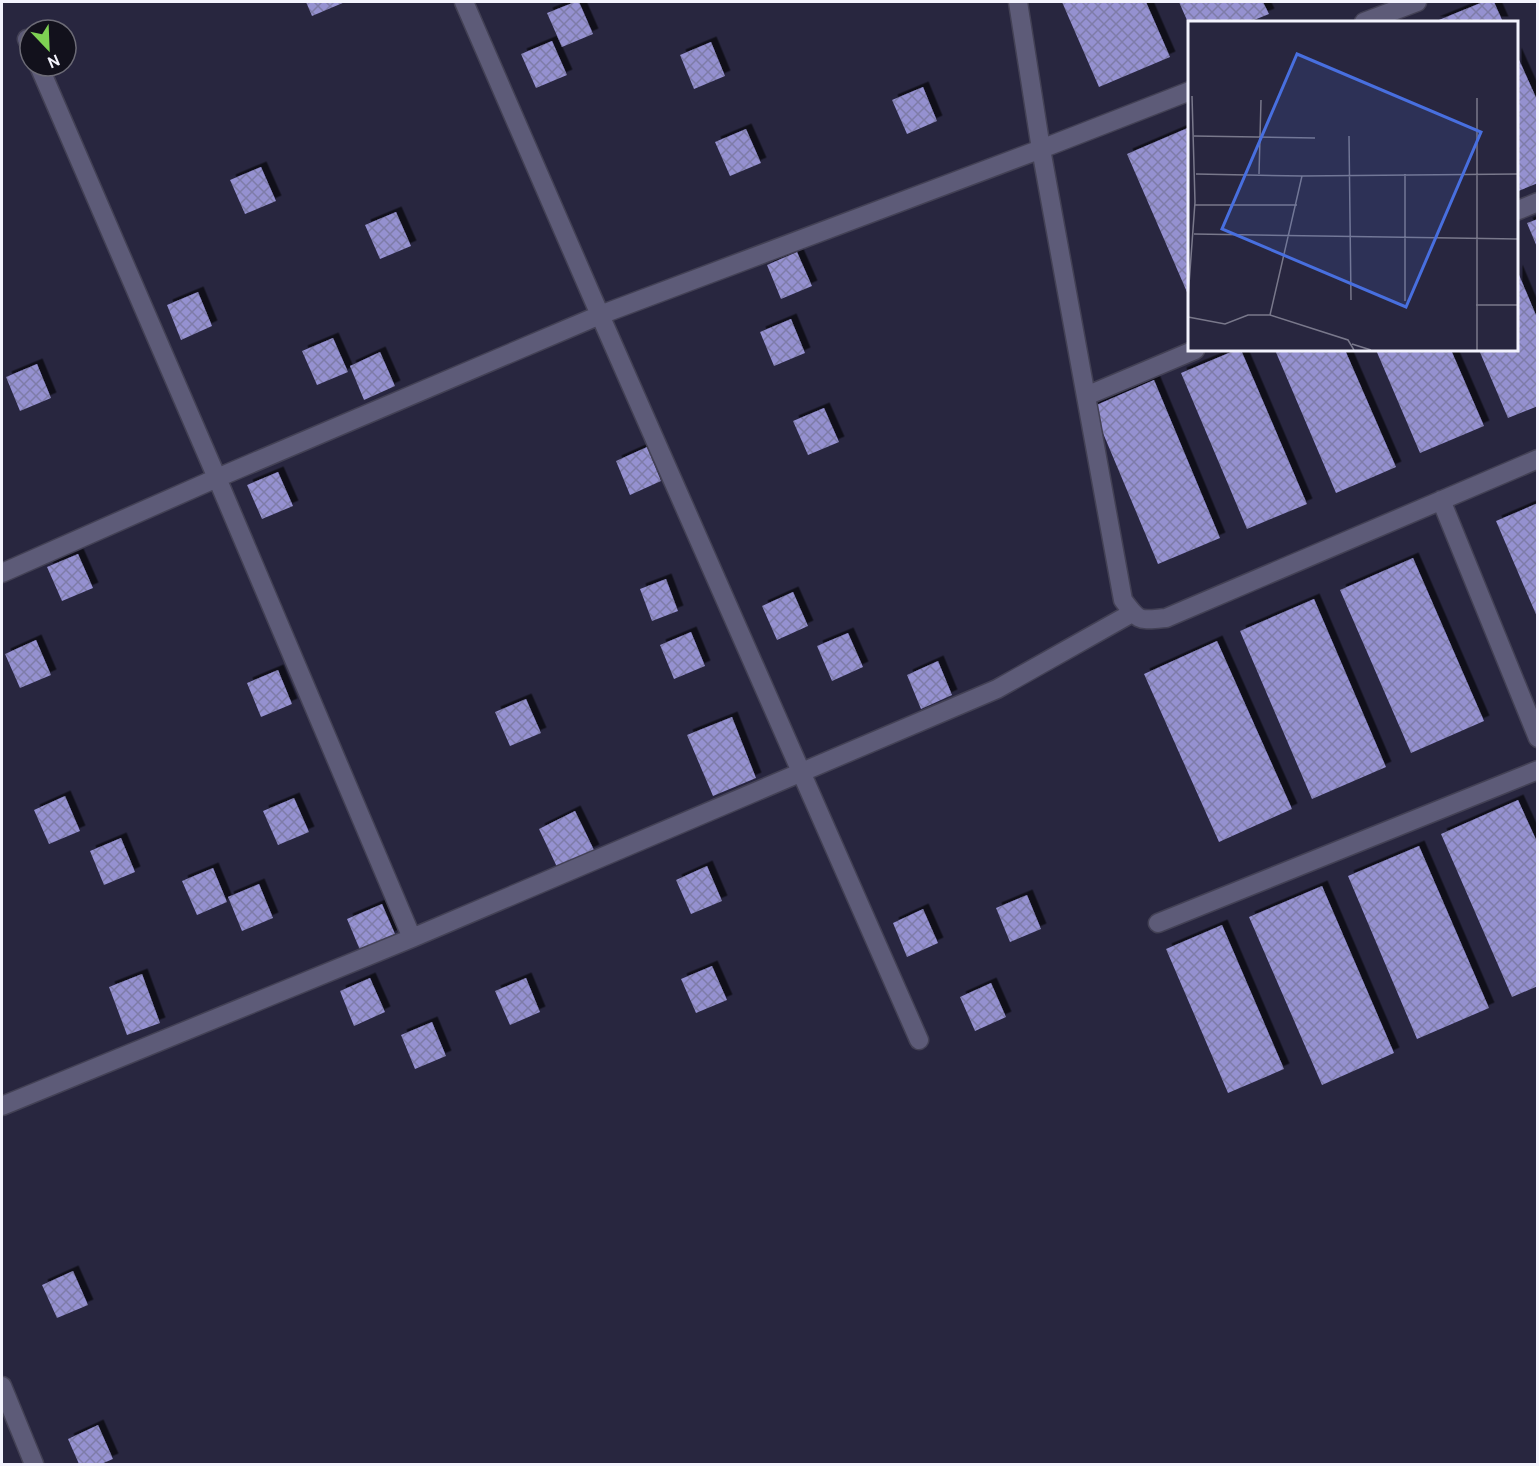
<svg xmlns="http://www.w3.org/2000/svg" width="1539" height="1466" font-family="Cabin,sans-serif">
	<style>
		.building { fill: url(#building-cross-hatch); filter: url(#shadow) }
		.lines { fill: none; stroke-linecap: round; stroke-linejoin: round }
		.street-casing { stroke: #434155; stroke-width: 21 }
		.street { stroke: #5d5b78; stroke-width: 18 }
		.inset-road { fill: none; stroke: #79788b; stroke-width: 1.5 }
		.view { fill: #486fdf; fill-opacity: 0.15; stroke: #486fdf; stroke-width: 3 }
		.inset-edge { fill: none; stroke: #f3f3fd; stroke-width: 3 }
	</style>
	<defs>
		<pattern id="building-cross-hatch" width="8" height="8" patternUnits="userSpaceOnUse" patternTransform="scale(1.5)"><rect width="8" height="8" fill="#9591d0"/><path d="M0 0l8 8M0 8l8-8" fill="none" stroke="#7e7ba8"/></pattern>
		<filter id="shadow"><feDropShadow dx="5.5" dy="-5.5" stdDeviation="0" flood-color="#0009"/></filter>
	</defs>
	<rect width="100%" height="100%" fill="#28263f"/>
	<path class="building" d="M306,2h39l-33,14z
		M575,2h4l14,32 -31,13 -15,-34z
		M1062,2h84l24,55 -71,30z
		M1179,2h84l6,12 -20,8h-59v5z
		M1483,2h11l9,20h-69z
		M552,41l15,34 -31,13 -15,-34z
		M711,42l14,34 -31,13 -14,-34z
		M1516,53l22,49v81l-22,9z
		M923,87l14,34 -30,13 -15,-34z
		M1190,127v172l-63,-145z
		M746,129l15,34 -31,13 -15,-34z
		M261,167l15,34 -31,13 -15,-34z
		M396,212l15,34 -31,13 -15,-34z
		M1538,219v28h-1l-10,-24z
		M797,252l15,34 -31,13 -14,-34z
		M1517,270l21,50v86l-30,12 -29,-68h37z
		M198,292l14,34 -31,14 -14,-35z
		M791,319l14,34 -31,13 -14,-34z
		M333,338l15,34 -31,13 -15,-34z
		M1236,350h5l66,154 -60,25 -66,-156z
		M1275,350h70l51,117 -60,26z
		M1376,350h75l33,76 -64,27z
		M380,352l15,34 -31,14 -14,-34z
		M37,364l14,34 -31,13 -14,-34z
		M1154,380l66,158 -62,26 -66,-157z
		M824,408l15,34 -31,13 -15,-34z
		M647,447l14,34 -31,14 -14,-34z
		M278,472l15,34 -31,13 -15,-34z
		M1538,503v116l-42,-98z
		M78,554l15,34 -31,13 -15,-34z
		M1413,558l71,163 -73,32 -71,-163z
		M666,579l12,32 -26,10 -12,-32z
		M793,592l15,34 -31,14 -15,-34z
		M1314,599l72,168 -74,32 -72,-168z
		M691,632l14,34 -31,13 -14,-34z
		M848,633l15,34 -31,14 -15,-35z
		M36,640l15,35 -31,13 -15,-34z
		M1217,641l75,168 -73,33 -75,-168z
		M938,661l14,34 -31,14 -14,-34z
		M278,670l14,34 -31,13 -14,-34z
		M526,699l15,34 -31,13 -15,-34z
		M732,717l24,61 -43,18 -26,-61z
		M65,796l15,35 -31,13 -15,-34z
		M294,798l15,34 -31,13 -15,-34z
		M1518,800l20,44v142l-26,11 -71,-163z
		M575,811l19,39 -37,17 -18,-38z
		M121,838l14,34 -31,13 -14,-34z
		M1419,846l70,162 -72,31 -69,-163z
		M707,866l15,35 -31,13 -15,-34z
		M213,868l14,34 -30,13 -15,-34z
		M259,884l14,34 -31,13 -14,-34z
		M1322,886l72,167 -72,32 -73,-168z
		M1027,895l14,34 -31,13 -14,-34z
		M382,904l13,30 -35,16 -13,-31z
		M923,909l15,34 -31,14 -14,-34z
		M1222,925l62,144 -56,24 -62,-144z
		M712,966l15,34 -31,13 -15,-34z
		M142,974l18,49 -33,12 -18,-48z
		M370,978l15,34 -31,14 -14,-35z
		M526,978l14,34 -30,13 -15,-34z
		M991,983l15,34 -31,14 -15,-34z
		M432,1022l14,34 -31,13 -14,-34z
		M73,1271l15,34 -31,13 -15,-33z
		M98,1425l15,34 -12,5h-22l-11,-25z"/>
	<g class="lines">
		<g class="street-casing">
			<path id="street" d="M464,2l136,313 319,725
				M1018,2l23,147 82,451c17,23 16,20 43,18l372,-159
				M1364,22l53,-20
				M27,39l3,6
				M39,66l178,412 195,460
				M1516,211l22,-9
				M1086,396l109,-46
				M1441,500l97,238
				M2,573l215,-95 383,-163 441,-166 149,-58
				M1158,923l380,-153
				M2,1106l410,-168 585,-249 135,-76
				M2,1386l32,78"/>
		</g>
		<use href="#street" class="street"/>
	</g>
	<g transform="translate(1188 21)">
		<rect width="330" height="330" fill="#28263f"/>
		<path class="inset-road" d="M6,115l121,2M161,115l2,164M8,153l106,2 -32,139M71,153l2,-74M217,153v127M114,155l216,-2M7,184h102M6,213l324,5M0,277l7,-96 -3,-106M288,284h42M0,296l37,7 23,-9h22l78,25 6,10M164,323l19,6M289,329v-252"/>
		<path class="view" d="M109,33l184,78 -75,175 -184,-78z"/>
		<rect width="330" height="330" class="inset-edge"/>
	</g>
	<rect width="1539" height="1466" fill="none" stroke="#f3f3fd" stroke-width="6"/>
	<g transform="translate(48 48) rotate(157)"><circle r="28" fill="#12111c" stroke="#6c6b76" stroke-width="1.5"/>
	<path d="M0-4.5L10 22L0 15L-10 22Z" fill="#7ed153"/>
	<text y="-9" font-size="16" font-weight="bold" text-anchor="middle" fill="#f3f3fd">N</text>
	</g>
</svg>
